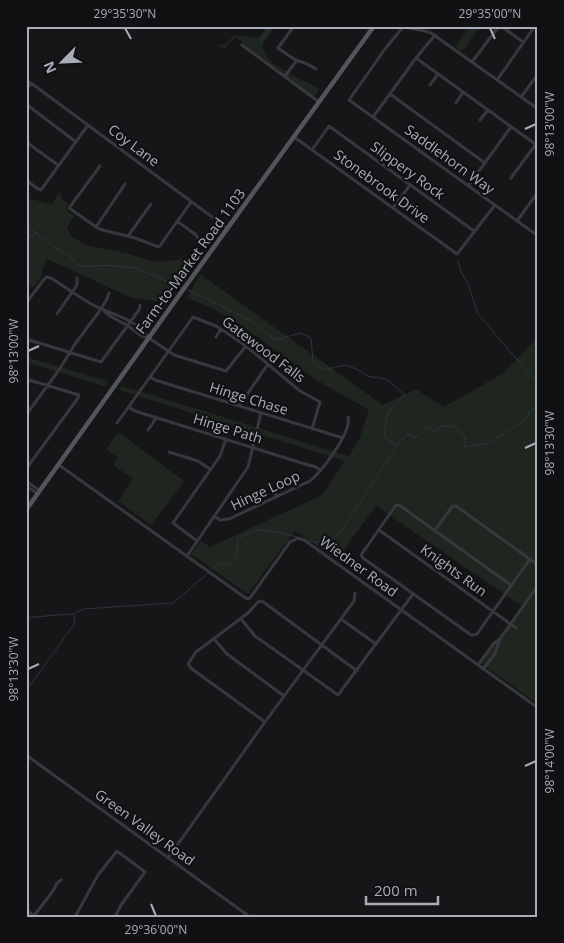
<svg xmlns="http://www.w3.org/2000/svg" width="564" height="943" font-family="'Open Sans',sans-serif">
	<style>
		.green { fill: #1e261f }
		.lines { fill: none; stroke-linecap: round; stroke-linejoin: round }
		.stream { stroke: #2c353c; stroke-width: 1 }
		.minor { stroke: #37383d; stroke-width: 3 }
		.major { stroke: #53555c; stroke-width: 4.5 }
		.ticks { fill: none; stroke: #a8adb8; stroke-width: 2 }
		.labels { text-anchor: middle; dominant-baseline: central; stroke-width: 4.5; stroke-linejoin: round; paint-order: stroke }
		.street-label { font-size: 14px; fill: #a8adb8; stroke: #111113 }
		.neatline { fill: none; stroke: #a8adb8; stroke-width: 2 }
		.ticks-label { font-size: 12px; text-anchor: middle; fill: #a8adb8 }
	</style>
	<rect width="100%" height="100%" fill="#161618"/>
	<path class="green" d="M267,26h8l-12,18c0,4 1,9 3,12 7,11 41,26 54,33l-6,8 -79,-60 -11,13 -6,-5 8,-1 8,-9 25,3z
		M470,26h10l-18,26 -7,-5z
		M60,191l2,8 7,5 -2,1 -1,5 9,6 -8,11 6,11 16,8 37,7 28,9 14,-1 28,-4 -31,45 -33,-4 -85,-39 -5,12 1,3 -10,14 -7,-3v-87l26,6z
		M200,274l183,131 33,-16 28,18 58,-33 36,-37v367l-59,-42 43,-56 -146,-100 -39,53 -42,-28 -47,63 -57,-40 10,-13 9,6 112,-52 23,-34 -226,-71 3,-4 227,70 10,-17 10,-29 -51,-29 -83,-60 -30,-16 -18,-7z
		M26,357l82,24 -2,6 -80,-25z
		M118,432l66,49 -33,44 -33,-24 15,-22 -20,-14 5,-7 -12,-9z"/>
	<g class="lines">
		<path class="stream" d="M260,41l12,-15
			M26,227l10,6 22,17 10,5 10,10 8,2 18,-2 32,3 46,20
			M26,239l10,-6
			M458,261l4,13 5,8 11,32 53,62 7,3
			M187,289l59,29 30,22 24,-7 11,5 2,22 10,10 23,-5 15,6 6,5 19,3 19,16c-17,14 -21,21 -20,43l12,8
			M305,540l18,4 18,-13 56,-85 10,-12 9,4 12,-11 7,4 6,-5h12l12,11v10l24,-4 32,-20 12,-14 5,-3
			M210,570l10,-7 8,2 8,-7 2,-20 19,-8 21,2 19,5
			M26,618l31,-3 17,-1 9,-5 90,-6 34,-29
			M26,691l49,-68 -1,-9"/>
		<path class="minor" d="M294,26l-16,22c6,4 12,9 18,12 8,3 13,4 20,9
			M402,26c9,4 20,3 29,7l107,76
			M501,26l22,16
			M403,27l-18,22 -36,51 189,136
			M242,45l77,57
			M416,58l122,88
			M472,62l27,-36
			M286,75l11,-15
			M497,80l38,-54
			M26,81l5,2 196,145
			M430,85l8,-11
			M26,90l5,-7
			M390,94l95,69
			M521,97l17,-23
			M456,103l7,-11
			M26,104l50,38
			M373,117l43,-59 19,-23
			M480,120l8,-10
			M294,137l163,117 38,-49
			M26,142l32,23
			M312,150l17,-24 145,105
			M100,166l-31,42 30,21 36,9 24,9 32,-45
			M511,178l25,-34
			M26,180l12,9 3,1 47,-65
			M468,186l43,-59
			M393,208l17,-23
			M177,221l19,14 3,5
			M517,221l21,-29
			M96,227l29,-43
			M128,236l23,-32
			M26,303l20,-26 5,1c14,9 27,18 40,26 19,10 45,14 58,34
			M104,311l6,5 18,10 14,10 7,2 25,17 52,16 20,-25
			M57,314l20,-29v-7
			M216,337l5,-8
			M26,339l75,23 38,-52 1,-5
			M150,377l5,3 188,58
			M26,379l53,16 -1,3 -52,71
			M239,406l29,-42
			M129,407l6,4 170,53 11,3 4,3
			M26,415l35,-48 14,-23 26,-35 6,-10 2,-6
			M117,423l76,-106 23,9 8,5 22,15 54,45 20,11 -8,27
			M148,430l5,-7 3,-6
			M169,452l29,9 12,8
			M59,465l188,134 3,-1 40,-56 8,-4 6,2 234,168
			M26,481l14,10
			M26,486l12,8
			M272,487l5,10
			M214,516l6,4 9,-1 81,-38c12,-10 42,-49 38,-64
			M379,530l137,98
			M435,530l17,-23 4,-1 82,59
			M197,541l-24,-18 47,-67 6,-17
			M187,556l61,-89 13,-54
			M511,585l-112,-80 -4,1 -1,2 -33,47 2,3 108,77h2l4,-1 53,-75
			M241,619l14,17 83,59 75,-101
			M341,619l35,25
			M214,639l13,15 57,42
			M478,665l16,-22 6,-4 38,-54
			M483,669l12,-15 5,-15
			M265,722l-73,-53 -4,-5 8,-12 52,-39 10,-11 4,-1 95,70
			M26,755l224,162
			M168,858l97,-136 89,-121 1,-8
			M26,910l8,6
			M33,917l20,-26 4,-8 4,-3
			M75,917l23,-42 19,-24 28,21 -24,33 -6,12"/>
		<path class="major" d="M26,510l159,-223 189,-261"/>
	</g>
	<path class="ticks" d="M125,28l6,11M490,28l5,11M525,129l11,-5M28,351l11,-5M525,448l11,-5M28,669l11,-5M525,766l11,-5M151,904l5,12"/>
	<g class="labels">
		<g class="street-label">
			<text transform="translate(134 145) rotate(37)">Coy Lane</text>
			<text transform="translate(450 159) rotate(36)">Saddlehorn Way</text>
			<text transform="translate(408 170) rotate(36)">Slippery Rock</text>
			<text transform="translate(382 186) rotate(36)">Stonebrook Drive</text>
			<text transform="translate(190 261) rotate(-54)">Farm-to-Market Road 1103</text>
			<text transform="translate(264 349) rotate(37)">Gatewood Falls</text>
			<text transform="translate(249 398) rotate(17)">Hinge Chase</text>
			<text transform="translate(228 428) rotate(17)">Hinge Path</text>
			<text transform="translate(265 490) rotate(-25)">Hinge Loop</text>
			<text transform="translate(359 566) rotate(36)">Wiedner Road</text>
			<text transform="translate(454 570) rotate(36)">Knights Run</text>
			<text transform="translate(145 827) rotate(36)">Green Valley Road</text>
		</g>
	</g>
	<rect width="564" height="943" fill="none" stroke="#111113" stroke-width="55"/>
	<g transform="translate(62 62) rotate(246)" stroke="#111113" stroke-width="4" paint-order="stroke">
	<path d="M0-4L9 19L0 12L-9 19Z" fill="#a8adb8"/>
	<text y="-8" font-size="14" font-weight="bold" text-anchor="middle" fill="#a8adb8">N</text>
	</g>
	<path d="M366 896v8h72v-8" fill="none" stroke="#a8adb8" stroke-width="2.5"/>
	<text x="374" y="896" font-size="15" fill="#a8adb8" stroke="#111113" stroke-width="4" paint-order="stroke">200 m</text>
	<rect x="28" y="28" width="508" height="888" class="neatline"/>
	<g class="ticks-label">
		<text x="125" y="18">29°35'30"N</text>
		<text x="490" y="18">29°35'00"N</text>
		<text transform="translate(550 124) rotate(-90)" y="4">98°13'00"W</text>
		<text transform="translate(14 351) rotate(-90)" y="4">98°13'00"W</text>
		<text transform="translate(550 443) rotate(-90)" y="4">98°13'30"W</text>
		<text transform="translate(14 669) rotate(-90)" y="4">98°13'30"W</text>
		<text transform="translate(550 761) rotate(-90)" y="4">98°14'00"W</text>
		<text x="156" y="934">29°36'00"N</text>
	</g>
</svg>
